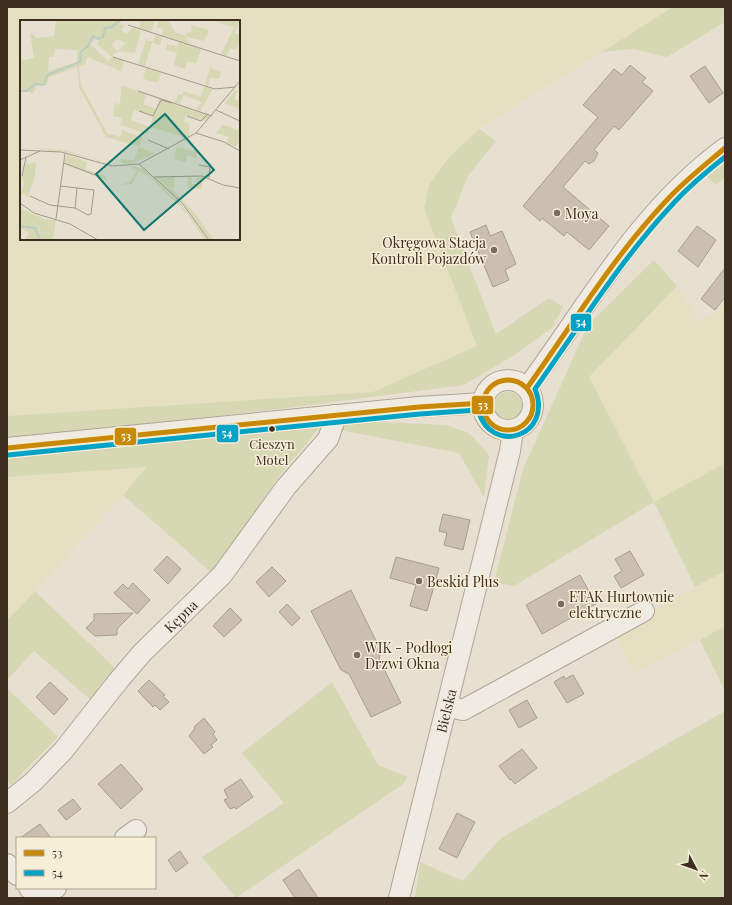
<svg xmlns="http://www.w3.org/2000/svg" width="732" height="905" font-family="'Playfair Display',serif">
	<style>
		.farmland { fill: #e6dfc2; fill-rule: evenodd }
		.green { fill: #d6d7b3 }
		.building { fill: #cbbfb2; stroke: #a89c90 }
		.lines { fill: none; stroke-linecap: round; stroke-linejoin: round }
		.minor-casing { stroke: #ada599; stroke-width: 22 }
		.minor { stroke: #efebe3; stroke-width: 20 }
		.bus-1-casing { stroke: #f7eed8; stroke-width: 8 }
		.bus-2-casing { stroke: #f7eed8; stroke-width: 8 }
		.bus-1 { stroke: #c88808; stroke-width: 5 }
		.bus-2 { stroke: #03a3c5; stroke-width: 5 }
		.poi-dot { fill: #786c5e; stroke: #f7eed8; stroke-width: 1.5 }
		.bus-dot { fill: #3d2e20; stroke: #f7eed8; stroke-width: 1.5 }
		.labels { text-anchor: middle; dominant-baseline: central; stroke-width: 3; stroke-linejoin: round; paint-order: stroke }
		.bus-label { font-size: 13px; fill: #3d2e20; stroke: #f7eed8 }
		.poi-label { font-size: 14px; fill: #3d2e20; stroke: #f7eed8; text-anchor: start }
		.street-label { font-size: 14px; fill: #3d2e20; stroke: #f7eed8 }
		.inset-river { fill: none; stroke: #bcccc2; stroke-width: 2 }
		.inset-road { fill: none; stroke: #a3998a; stroke-width: 1 }
		.view { fill: #0f766e; fill-opacity: 0.15; stroke: #0f766e; stroke-width: 2 }
		.inset-edge { fill: none; stroke: #3d2e20; stroke-width: 2 }
		.line-badge { stroke: #f7eed8; stroke-width: 1.5 }
		.badge-label { font-size: 11px; text-anchor: middle; font-weight: bold; fill: #fff }
	</style>
	<rect width="100%" height="100%" fill="#e7e0d1"/>
	<path class="farmland" d="M7,7h666l-194,122 -55,79 53,138 -104,46 -366,24zM21,21h218v218h-218z
		M677,286l23,36 25,-17v158l-70,39 -66,-125z
		M148,467l-25,28 -116,126v-144z
		M725,571v55l-91,46 -21,-39z"/>
	<path class="green" d="M673,7h52v15l-58,35 -34,-8 -31,3z
		M479,129l17,12 -28,35 -17,42 45,116 53,-36 14,9 -11,21 -36,26 -52,31 -193,25 -264,29v-23l366,-24 104,-46 -53,-138 5,-23 18,-25z
		M725,163v15l-10,7 -8,-9z
		M654,260l23,26 -88,91 65,125 71,-39v108l-30,16 -41,-85 -140,84 -20,-4 29,-113 65,-144z
		M494 406a14 14 0 1 1 28 0a14 14 0 1 1-28 0Z
		M345,420l101,5 23,8 20,22 -5,42 -25,-44 -119,-23z
		M322,425l-42,50 -68,98 -89,-78 24,-28 -140,10v-21z
		M35,591l81,78 -24,32 -58,-50 -27,29v-59z
		M725,626v65l-25,-51z
		M332,682l46,83 30,12 -5,7 -167,114 -34,-41 82,-54 -42,-50z
		M7,688l51,49 -47,48 -4,-6z
		M725,711v187h-310l5,-36 43,19 35,-40 10,-7z"/>
	<path class="building" d="M630,65l16,13 -4,4 11,9 -34,39 -5,-4 -20,24 4,3 -4,8 -5,3 -4,-3 -22,26 46,39 -20,24 -22,-18 -3,4 -22,-18 -2,3 -17,-15 75,-89 -15,-12 31,-36 8,6z
		M705,66l18,27 -14,10 -19,-27z
		M486,225l4,11 12,-5 14,33 -11,6 4,10 -16,7 -23,-55z
		M697,226l19,14 -18,27 -20,-16z
		M725,268v29l-10,13 -14,-11z
		M443,514l27,6 -7,30 -19,-5 3,-12 -8,-2z
		M630,551l14,24 -23,13 -7,-12 8,-5 -7,-12z
		M167,556l14,13 -13,15 -14,-14z
		M396,557l43,11 -12,43 -17,-5 6,-21 -26,-7z
		M272,567l14,14 -17,16 -13,-15z
		M580,575l16,29 -54,30 -16,-29z
		M133,583l17,17 -13,14 -23,-21 9,-9 5,5z
		M351,590l30,61 -2,8 22,44 -30,14 -22,-43 -8,-4 -30,-59z
		M287,604l13,14 -8,8 -13,-14z
		M230,608l12,12 -18,17 -11,-11z
		M133,613l-16,16v6l-22,1 -9,-8 8,-8v-6z
		M573,675l11,19 -17,9 -13,-21 10,-6 1,3z
		M149,680l16,15 -2,1 6,6 -9,8 -5,-5 -2,2 -15,-16z
		M50,682l18,17 -14,16 -18,-18z
		M527,700l10,18 -18,10 -10,-18z
		M204,718l11,14 -2,2 4,6 -6,5 2,2 -9,7 -15,-18 6,-8 -1,-1z
		M522,749l15,19 -22,16 -4,-5 -1,1 -11,-14z
		M121,764l22,25 -22,20 -23,-25z
		M241,779l12,18 -17,12 -1,-2 -5,2 -6,-9 4,-2 -4,-8z
		M73,799l8,10 -15,11 -8,-10z
		M457,813l18,9 -18,36 -18,-9z
		M40,824l11,14h-31z
		M180,851l8,12 -12,9 -8,-12z
		M299,869l5,8 14,21h-23l-12,-18z"/>
	<g class="lines">
		<g class="minor-casing">
			<g id="minor">
				<circle cx="508" cy="405" r="25"/>
				<path d="M527,388c63,-85 111,-176 198,-240"/>
				<path d="M7,448l412,-41 64,-4"/>
				<path d="M447,706l16,4 181,-99"/>
				<path id="s1" d="M7,803l26,-21 30,-31 56,-71 23,-27 80,-78 64,-88 42,-48 6,-17v-7"/>
				<path d="M125,838l11,-8"/>
				<path d="M7,864l10,11"/>
				<path d="M29,888c9,11 17,8 27,0"/>
				<path id="s2" d="M399,898l111,-447 3,-21"/>
			</g>
		</g>
		<use href="#minor" class="minor"/>
		<g class="bus-1-casing">
			<path id="bus-1" d="M483 405a25 25 0 1 1 50 0a25 25 0 1 1-50 0Z
				M527,388c45,-63 86,-131 139,-187 18,-20 39,-36 59,-53
				M7,448l412,-41 64,-4"/>
		</g>
		<g class="bus-2-casing">
			<path id="bus-2" d="M8,455l412,-41 58,-4c13,47 76,26 57,-21 44,-62 84,-127 136,-183 16,-18 35,-34 54,-49"/>
		</g>
		<use href="#bus-1" class="bus-1"/>
		<use href="#bus-2" class="bus-2"/>
	</g>
	<g class="poi-dot">
		<circle cx="557" cy="213" r="4"/>
		<circle cx="494" cy="250" r="4"/>
		<circle cx="419" cy="581" r="4"/>
		<circle cx="561" cy="604" r="4"/>
		<circle cx="357" cy="655" r="4"/>
	</g>
	<circle class="bus-dot" cx="272" cy="429" r="3.5"/>
	<g class="labels">
		<g class="bus-label">
			<text x="272" y="443">Cieszyn<tspan x="272" dy="16">Motel</tspan></text>
		</g>
		<g class="poi-label">
			<text x="565" y="213">Moya</text>
			<text x="486" y="242" text-anchor="end">Okręgowa Stacja<tspan x="486" dy="16">Kontroli Pojazdów</tspan></text>
			<text x="427" y="581">Beskid Plus</text>
			<text x="569" y="596">ETAK Hurtownie<tspan x="569" dy="16">elektryczne</tspan></text>
			<text x="365" y="647">WIK - Podłogi<tspan x="365" dy="16">Drzwi Okna</tspan></text>
		</g>
		<g class="street-label">
			<text stroke="none"><textPath href="#s1" startOffset="256">Kępna</textPath></text>
			<text stroke="none"><textPath href="#s2" startOffset="193">Bielska</textPath></text>
		</g>
	</g>
	<g transform="translate(20 20)">
		<rect width="220" height="220" fill="#e7e0d1"/>
		<path d="M36,0h67l-4,4 6,1 -4,5 5,4 7,-6 8,3 -6,22 -17,-2 -6,5 12,5 -3,10 -34,-14 -2,7 -6,3 2,18 26,48 13,4 2,-7 21,8 -4,9 17,7 -26,10 -9,-1v-4l13,1 5,-13 -33,-10 -27,-50 -2,-20 -28,10 -2,8h-10l-4,9 -5,-3 -8,2v-32l14,-3 -4,-25 7,5 17,-2zM76,19l3,2 -2,3 15,13 -4,4 -18,-17zM97,19l9,4 -8,8 -7,-6zM35,29l22,1v12l-29,9 1,-14h4zM115,0h19l-2,12 -14,-3 3,-6zM139,0h9l7,12 10,4 3,-4h4l-1,-7 18,5 -5,11 -18,-4 3,6h-3l-24,-8 1,-6 -6,-2zM193,0h26l-4,13 5,2v4l-4,11 -6,-2 -3,8 -6,-2 13,-26zM135,15l7,2 -2,8 -8,-2 -7,23 -7,-2 8,-24 7,2zM159,22l22,7 -5,15 -9,-3 -2,8 -11,-4 3,-12 -11,-3 1,-6 10,2zM126,48l15,5 -3,10 -15,-4zM190,48l11,4 -2,7 -9,-1 -2,8 -3,-1zM101,66h3l86,30 -6,5 -18,-6 -2,6 5,3v13l-7,4 -1,-5 -31,-9 -3,7 -26,-9 -2,4 3,-11 -9,-2 2,-13 5,1zM126,75l13,4 -3,10 -13,-5zM114,90l19,6 -3,11 -19,-7zM184,66l9,3 -13,22 -4,-2 6,-7 -19,-7 -3,9 -5,-2 3,-8 4,1 2,-4 17,6zM215,70l3,1 -4,8 5,2 1,-2v10l-15,-6zM203,105l15,5 2,-2v13l-5,6 -9,-5 3,-5 -13,-4zM157,127l20,5 -1,6 -9,-3 -1,7 -12,-3zM11,128l33,2 47,14 -45,-12zM47,135l20,7 -2,7 19,6 4,6 -39,-15 -5,-4zM7,138l1,7 8,-3 -1,15 -7,20 -5,-4 -3,3 5,-15 -3,-1zM113,146l10,3 38,35 27,36h-3l-18,-26 -38,-38 -10,-5 -7,13 -10,1 9,-4 6,-11 -6,-2zM154,156v12h-3l21,22 22,30h-4l-26,-35 -29,-28zM168,157h4v7h4l1,-7h7l-3,12 -14,-1zM0,188l26,12h10l-3,20h-28l4,-7 -9,-5z" fill="#d6d7b3" fill-rule="evenodd"/>
		<path class="inset-river" d="M0,71h7l8,-7 9,1 3,-10 33,-13 1,-10 7,-6 5,-10 5,3 5,-2 2,-9 7,-1 8,-7M0,206l15,2 5,12"/>
		<path class="inset-road" d="M108,5l112,36M93,37l102,32 20,-2M118,71l74,25M196,90l24,11M119,91l14,5 8,-16 11,3M167,96l14,5 7,-7M176,113l28,9 16,9M128,120l21,9M0,130l41,2 51,14 27,-2 57,-31 44,-52M0,140l20,-9M44,143l31,12M119,144l43,39 27,37M179,145l11,2 -1,11M2,156l4,-19M134,157l48,-1 21,9 17,3M10,176l20,9 25,3 13,7 3,-1 3,-24 -34,-4M0,183l14,10 36,11 28,16M55,188l2,-20M36,199l9,-66"/>
		<path class="view" d="M145,94l49,56 -70,60 -48,-56z"/>
		<rect width="220" height="220" class="inset-edge"/>
	</g>
	<g class="line-badge">
		<rect x="570" y="313" width="22" height="19" rx="4" fill="#03a3c5"/>
		<rect x="471" y="395" width="23" height="20" rx="4" fill="#c88808"/>
		<rect x="216" y="424" width="23" height="19" rx="4" fill="#03a3c5"/>
		<rect x="114" y="427" width="23" height="19" rx="4" fill="#c88808"/>
	</g>
	<g class="badge-label">
		<text x="581" y="326">54</text>
		<text x="483" y="409">53</text>
		<text x="227" y="437">54</text>
		<text x="126" y="440">53</text>
	</g>
	<rect width="732" height="905" fill="none" stroke="#3d2e20" stroke-width="16"/>
	<rect x="16" y="837" width="140" height="52" fill="#f7eed8" stroke="#ada18e"/>
	<rect x="24" y="850" width="20" height="6" fill="#c88808" stroke="#ada18e"/>
	<text x="52" y="857" font-size="12" fill="#3d2e20">53</text>
	<rect x="24" y="870" width="20" height="6" fill="#03a3c5" stroke="#ada18e"/>
	<text x="52" y="877" font-size="12" fill="#3d2e20">54</text>
	<g transform="translate(696 869) rotate(131)" stroke="#f7eed8" stroke-width="3" paint-order="stroke">
	<path d="M0-3L7 15L0 10L-7 15Z" fill="#3d2e20"/>
	<text y="-6" font-size="11" font-weight="bold" text-anchor="middle" fill="#3d2e20">N</text>
	</g>
</svg>
